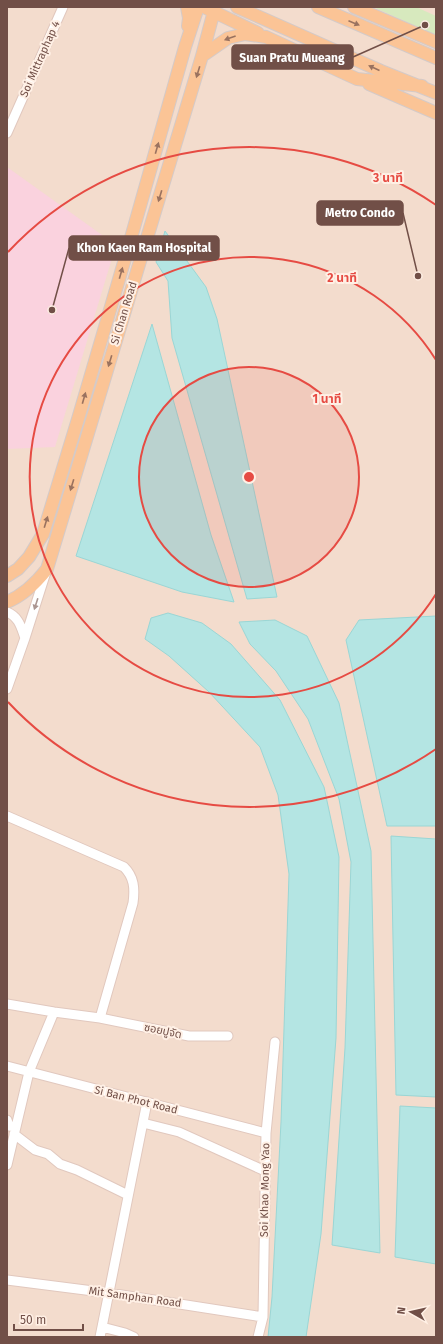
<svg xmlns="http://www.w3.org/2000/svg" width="443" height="1344" font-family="'Fira Sans','Noto Sans Thai',sans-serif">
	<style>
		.residential { fill: #f3dccd }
		.medical { fill: #fad2de }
		.green { fill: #d7e9be }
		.water { fill: #b4e5e3; stroke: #9ad6d5 }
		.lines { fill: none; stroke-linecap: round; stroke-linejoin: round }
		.minor-casing { stroke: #e1c8be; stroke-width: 11 }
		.major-casing { stroke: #d4cac8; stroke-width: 14 }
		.minor { stroke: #fff; stroke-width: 9 }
		.major { stroke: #fbc496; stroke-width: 12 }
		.oneway { fill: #9a725f }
		.oneway2 { fill: #aa9591 }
		.ring { fill: none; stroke: #e64b43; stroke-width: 2 }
		.labels { text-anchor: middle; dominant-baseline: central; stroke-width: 4; stroke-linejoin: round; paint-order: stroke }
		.street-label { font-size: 11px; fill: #714f47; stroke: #fff0e5 }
		.centre { fill: #e64b43; stroke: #fff0e5; stroke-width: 2 }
		.ring-label { font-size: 12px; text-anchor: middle; font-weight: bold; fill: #e64b43; stroke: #fff0e5; stroke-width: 4; stroke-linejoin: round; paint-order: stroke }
		.leader { fill: none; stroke: #714f47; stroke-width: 1.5 }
		.callout-dot { fill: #714f47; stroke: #fff0e5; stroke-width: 1.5 }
		.callout { fill: #714f47; stroke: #714f47; stroke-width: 1.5 }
		.callout-label { font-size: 12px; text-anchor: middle; font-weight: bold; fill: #fff }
	</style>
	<rect width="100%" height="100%" fill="#fcebdf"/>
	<path class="residential" d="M7,7h429v1330h-429z"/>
	<path class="medical" d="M7,167l109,78 -61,202 -48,2z"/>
	<path class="green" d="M373,7h43l20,9v19z"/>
	<path class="water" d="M165,231l41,56 11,32 60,278 -30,2 -75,-261 -4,-57 -12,-19z
		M152,324l59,211 23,67 -52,-10 -106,-36z
		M168,613l34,10 29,21 49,56 44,87 15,70 -3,181 -15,196 -15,103h-38l4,-40 9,-175 8,-248 -11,-79 -18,-48 -51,-55 -40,-36 -24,-17 6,-21z
		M436,616v210h-49l-41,-186 13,-20z
		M275,620l32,16 32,67 32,148 9,402 -48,-8 13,-197 6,-186 -12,-63 -31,-80 -32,-48 -26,-27 -11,-22z
		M391,836l45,3v258l-40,-2z
		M400,1106l36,2v156l-41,-7z"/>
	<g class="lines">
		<g class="minor-casing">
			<path id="minor" d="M7,133l56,-126
				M7,612c12,5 14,15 18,26
				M7,689l18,-51 21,-66
				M7,816l117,51c10,10 11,21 9,36l-33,115 -46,-6 -47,-8
				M100,1018l89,18h39
				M7,1066l259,67
				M7,1120l2,6 7,1
				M143,1123l36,9 86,39
				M14,1134l21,16 13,4 12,10 17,6 51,25
				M7,1165l22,-93 25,-60
				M7,1280l102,13 154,24
				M102,1327l23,6 9,4
				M100,1337l47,-235
				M258,1337l5,-20 3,-184 9,-91"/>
		</g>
		<g class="major-casing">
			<path id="major" d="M187,7l2,11 -1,8
				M237,7l144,64 55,22
				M318,7l118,51
				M354,7l82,35
				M206,8l52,25
				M202,56l26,-18 17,-4 21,3 91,42 65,7
				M369,84l67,29
				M7,576l11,-7 11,-12 14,-23 35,-115 49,-167 58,-205 13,-40
				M7,602c17,-7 29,-19 40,-33l155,-513 13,-49"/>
		</g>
		<use href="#minor" class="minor"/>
		<use href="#major" class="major"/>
	</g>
	<defs><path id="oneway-solid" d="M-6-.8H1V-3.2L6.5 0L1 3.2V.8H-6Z"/></defs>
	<g class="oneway">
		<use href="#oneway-solid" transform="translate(354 23) rotate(23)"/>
		<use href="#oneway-solid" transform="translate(230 38) rotate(160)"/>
		<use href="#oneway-solid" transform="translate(374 68) rotate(-156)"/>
		<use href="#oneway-solid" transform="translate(198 72) rotate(107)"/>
		<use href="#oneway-solid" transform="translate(157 148) rotate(-74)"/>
		<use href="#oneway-solid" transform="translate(160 196) rotate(107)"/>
		<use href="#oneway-solid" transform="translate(121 273) rotate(-74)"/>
		<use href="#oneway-solid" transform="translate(110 361) rotate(107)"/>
		<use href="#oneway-solid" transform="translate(84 398) rotate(-74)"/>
		<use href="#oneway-solid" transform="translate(72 485) rotate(107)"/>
		<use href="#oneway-solid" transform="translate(46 522) rotate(-73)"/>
	</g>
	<use class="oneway2" href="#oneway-solid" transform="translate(36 604) rotate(108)"/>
	<circle cx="249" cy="477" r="110" fill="#e64b43" fill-opacity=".12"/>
	<g class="ring">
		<circle cx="249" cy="477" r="110"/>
		<path d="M436 594A220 220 0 1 1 436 360"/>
		<path d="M436 749A330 330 0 0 1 8 702M8 252A330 330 0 0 1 436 205"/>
	</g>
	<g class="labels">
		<g class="street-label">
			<text transform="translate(40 59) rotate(-66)">Soi Mittraphap 4</text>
			<text transform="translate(124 313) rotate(-73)">Si Chan Road</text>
			<text transform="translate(163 1031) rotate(12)">ซอยปูจัด</text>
			<text transform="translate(136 1100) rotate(14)">Si Ban Phot Road</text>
			<text transform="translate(265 1190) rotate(-89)">Soi Khao Mong Yao</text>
			<text transform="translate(135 1297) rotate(8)">Mit Samphan Road</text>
		</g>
	</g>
	<circle cx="249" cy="477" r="6" class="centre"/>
	<g class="ring-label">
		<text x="388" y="182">3 นาที</text>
		<text x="342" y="282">2 นาที</text>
		<text x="327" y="403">1 นาที</text>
	</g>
	<path class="leader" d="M425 25L353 57M418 276L403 213M52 310L69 248"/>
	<g class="callout-dot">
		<circle cx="425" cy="25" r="4"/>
		<circle cx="418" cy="276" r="4"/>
		<circle cx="52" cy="310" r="4"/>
	</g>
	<g class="callout">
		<rect x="232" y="45" width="121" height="24" rx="4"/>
		<rect x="317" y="201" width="86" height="24" rx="4"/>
		<rect x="69" y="236" width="150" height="24" rx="4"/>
	</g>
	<g class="callout-label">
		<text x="292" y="62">Suan Pratu Mueang</text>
		<text x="360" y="217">Metro Condo</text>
		<text x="144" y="252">Khon Kaen Ram Hospital</text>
	</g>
	<rect width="443" height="1344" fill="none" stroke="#714f47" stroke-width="16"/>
	<g transform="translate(411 1312) rotate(278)" stroke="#fff0e5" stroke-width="3" paint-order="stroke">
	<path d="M0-3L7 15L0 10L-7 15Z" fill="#714f47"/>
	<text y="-6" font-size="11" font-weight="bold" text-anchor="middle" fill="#714f47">N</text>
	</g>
	<path d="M14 1324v6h69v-6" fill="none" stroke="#714f47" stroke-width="2"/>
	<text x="20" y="1324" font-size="12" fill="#714f47" stroke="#fff0e5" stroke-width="3" paint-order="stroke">50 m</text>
</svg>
